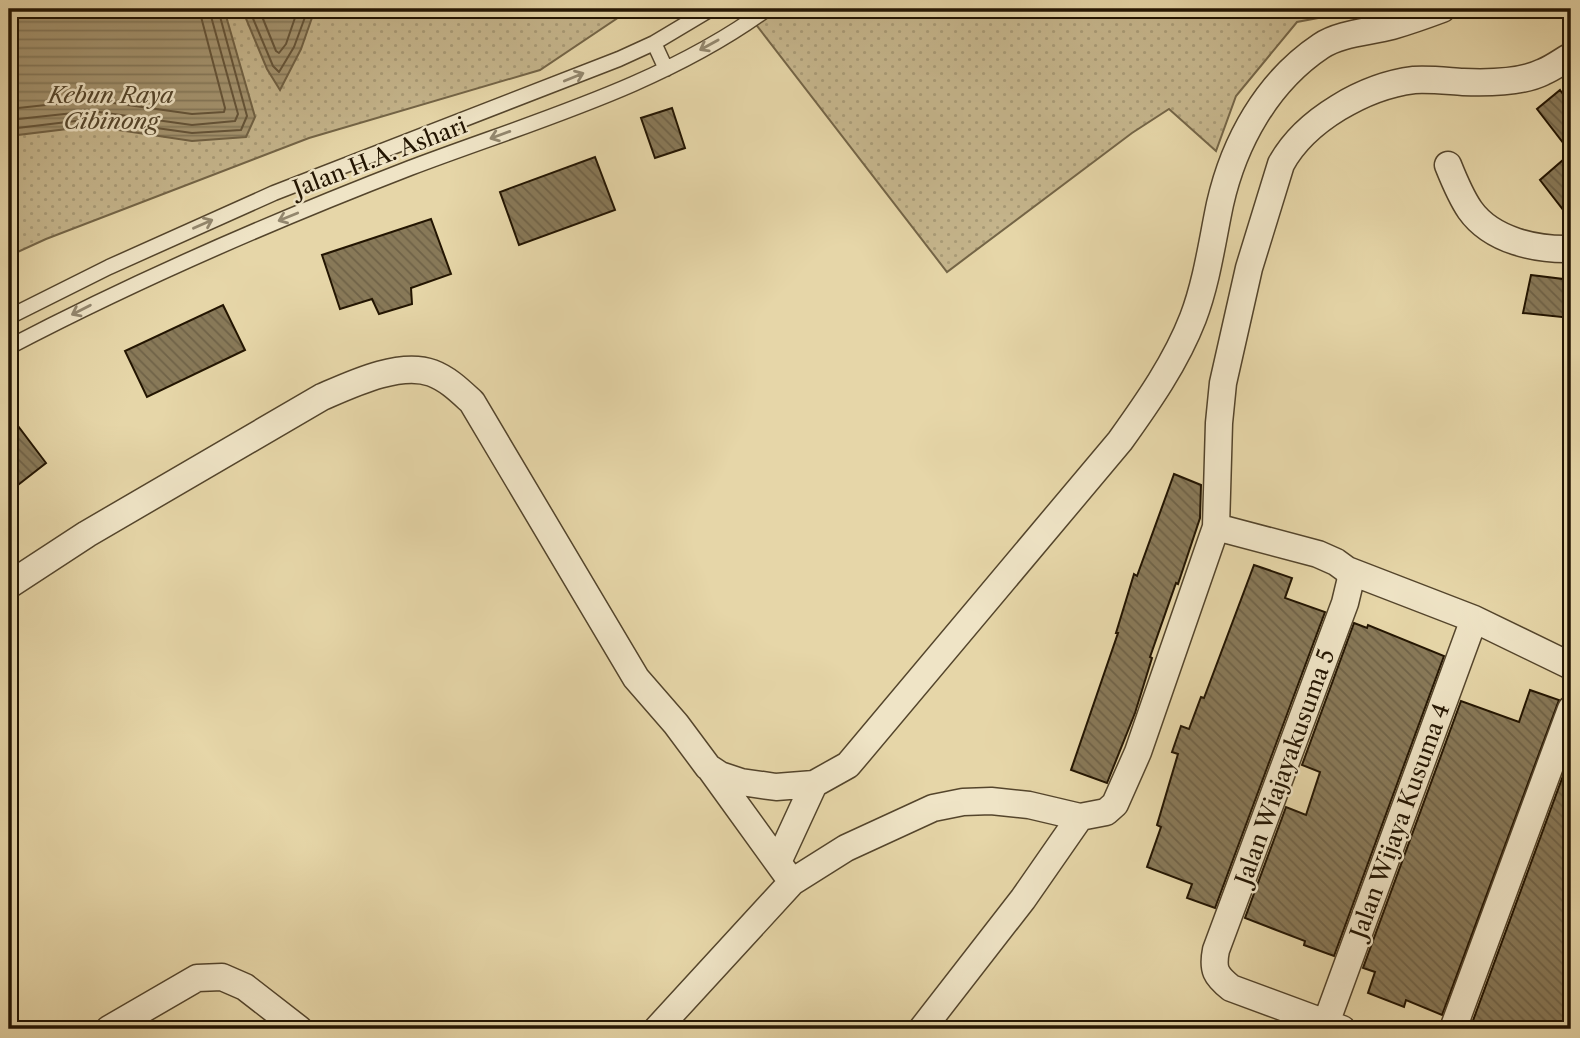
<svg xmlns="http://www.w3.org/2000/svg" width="1580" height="1038" font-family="'Libre Caslon Text',serif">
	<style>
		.park { fill: url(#park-dots); stroke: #746547; stroke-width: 2 }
		.water { fill: url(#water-rules); stroke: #706144; stroke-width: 2 }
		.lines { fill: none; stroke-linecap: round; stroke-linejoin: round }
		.shore { stroke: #645439; stroke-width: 2 }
		.building { fill: url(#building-back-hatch); stroke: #231502; stroke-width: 2 }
		.lane-casing { stroke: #54452c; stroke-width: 17 }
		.street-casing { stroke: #54452c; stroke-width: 29 }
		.lane { stroke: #efe4c6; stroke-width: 14 }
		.street { stroke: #efe4c6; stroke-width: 26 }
		.oneway { stroke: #93876e }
		.labels { text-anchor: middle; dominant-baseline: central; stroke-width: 5; stroke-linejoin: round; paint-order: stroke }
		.park-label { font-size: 23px; font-style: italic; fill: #54452b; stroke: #efe4c6 }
		.street-label { font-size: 23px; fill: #231502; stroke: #efe4c6 }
	</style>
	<defs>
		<pattern id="park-dots" width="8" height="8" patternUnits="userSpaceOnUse" patternTransform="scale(1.75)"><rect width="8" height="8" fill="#c5b58c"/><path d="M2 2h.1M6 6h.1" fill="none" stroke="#a99b77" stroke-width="1.8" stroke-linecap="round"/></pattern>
		<pattern id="water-rules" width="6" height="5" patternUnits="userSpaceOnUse" patternTransform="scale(1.75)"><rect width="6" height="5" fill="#a49470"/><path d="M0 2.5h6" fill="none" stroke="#85785a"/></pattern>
		<pattern id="building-back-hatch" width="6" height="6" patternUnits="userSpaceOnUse" patternTransform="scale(1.75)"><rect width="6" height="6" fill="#887958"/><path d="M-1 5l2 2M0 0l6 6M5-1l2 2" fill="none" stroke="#6f6247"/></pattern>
	</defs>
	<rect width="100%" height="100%" fill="#e6d6a8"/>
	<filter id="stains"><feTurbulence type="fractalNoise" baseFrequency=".00286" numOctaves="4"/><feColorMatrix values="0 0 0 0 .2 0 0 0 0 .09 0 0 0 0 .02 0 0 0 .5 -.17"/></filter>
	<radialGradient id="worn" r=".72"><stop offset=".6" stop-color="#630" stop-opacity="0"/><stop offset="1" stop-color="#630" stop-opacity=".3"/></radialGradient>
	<path class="park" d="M9,9h622l-91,61 -231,68 -263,101 -37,17z
		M744,9h622l-69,13 -61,74 -20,55 -47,-42 -37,24 -185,139z"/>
	<path class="water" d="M9,9h215l31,108 -9,20 -54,4 -100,-15 -83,10z
		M242,9h73l-14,40 -21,41 -13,-21z"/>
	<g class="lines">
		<path class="shore" d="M249,9l24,57 6,6 15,-25 14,-38
			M259,9l17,42 3,2 7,-9 12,-35
			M9,109l83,-9 100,14 32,-2 1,-4 -26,-99
			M9,120l83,-9 100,14 43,-4 3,-7 -29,-105
			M9,129l83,-10 100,14 49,-3 6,-14 -29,-107"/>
	</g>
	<path class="building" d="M1560,90l11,15v48l-34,-44z
		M672,108l13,40 -30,10 -14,-40z
		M1571,153v67l-31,-40z
		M595,157l20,53 -96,35 -19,-53z
		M431,219l20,55 -40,14 1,16 -33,10 -7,-15 -32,10 -18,-54z
		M1531,275l40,5v38l-48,-5z
		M223,305l22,45 -98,47 -22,-46z
		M9,414l37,49 -37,29z
		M1174,474l27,11 -1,33 -22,66 -2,-1 -26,74 2,1 -17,55 -28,70 -36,-13 47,-137h-2l18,-59 3,2z
		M1254,565l38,13 -7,20 40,14 -110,296 -28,-10 5,-14 -45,-17 14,-40 -4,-2 21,-71 -6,-2 9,-26 8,3 12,-32 3,1z
		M1354,623l13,5 1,-3 76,31 -110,300 -30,-11 1,-4 -60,-23 41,-111 20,8 14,-43 -18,-7z
		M1530,690l29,10 -117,315 -36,-15 -2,7 -36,-14 7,-21 -12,-4 98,-267 58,21z
		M1571,754v275h-93l-7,-3z"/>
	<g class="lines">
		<g class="lane-casing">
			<path id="lane" d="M654,43l12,26
				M9,317l100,-50 165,-74 345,-134 35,-16 57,-34
				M9,347c130,-68 264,-126 401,-179 121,-46 252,-82 357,-159"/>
		</g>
		<g class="street-casing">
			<path id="street" d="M1448,165c6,15 13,32 22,45 22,31 67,40 101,39
				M1216,527l102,27 18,8 11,8 4,8 -6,25 -129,347c-4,20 0,26 15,38l111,41
				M1347,570l127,49 97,47
				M9,585l78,-51 235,-137c30,-13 78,-36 110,-24 16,6 28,18 40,29l164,276 40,46 32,43 12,8 21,7 35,5 38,-3 34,-19 272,-324c28,-39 56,-79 73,-123 14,-37 19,-76 27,-114 14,-62 47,-122 101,-158 19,-13 49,-14 71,-20 17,-5 34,-11 50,-17
				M711,770l81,112
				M778,862l36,-78
				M1326,1023l148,-404
				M109,1029l88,-51 25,-1 23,10 54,42
				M657,1029l135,-147 54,-34 87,-40 30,-6 28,-1 38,4 51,12 26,-5 9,-8 23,-52 78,-225 3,-104 4,-40 26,-115 32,-104c24,-44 84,-78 133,-84 16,-1 33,1 49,2 24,1 58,1 80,-10 10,-4 19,-11 28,-16
				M922,1029l101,-130 57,-82
				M1453,1029l118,-320"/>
		</g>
		<use href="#lane" class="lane"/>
		<use href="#street" class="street"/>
	</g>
	<defs><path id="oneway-shaft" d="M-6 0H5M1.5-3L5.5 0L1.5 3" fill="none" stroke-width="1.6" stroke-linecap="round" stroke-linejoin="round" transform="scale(1.75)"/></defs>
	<g class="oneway">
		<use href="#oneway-shaft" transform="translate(709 45) rotate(151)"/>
		<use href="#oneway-shaft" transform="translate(574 77) rotate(-22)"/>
		<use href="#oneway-shaft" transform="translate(500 135) rotate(160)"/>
		<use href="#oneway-shaft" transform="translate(288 217) rotate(158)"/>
		<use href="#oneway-shaft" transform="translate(203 224) rotate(-24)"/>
		<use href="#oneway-shaft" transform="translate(81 310) rotate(153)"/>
	</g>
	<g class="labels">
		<g class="park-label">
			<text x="111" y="95">Kebun Raya<tspan x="111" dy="26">Cibinong</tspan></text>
		</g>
		<g class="street-label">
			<text transform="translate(380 157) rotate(-21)">Jalan H.A. Ashari</text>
			<text transform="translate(1285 767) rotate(-70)">Jalan Wiajayakusuma 5</text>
			<text transform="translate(1400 821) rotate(-70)">Jalan Wijaya Kusuma 4</text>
		</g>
	</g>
	<rect width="1580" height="1038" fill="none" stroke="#e6d6a8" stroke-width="35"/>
	<rect x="10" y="10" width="1559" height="1017" fill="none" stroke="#231502" stroke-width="3.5"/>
	<rect x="18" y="18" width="1545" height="1003" fill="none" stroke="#231502" stroke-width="2"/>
	<rect width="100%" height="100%" filter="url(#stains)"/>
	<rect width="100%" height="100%" fill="url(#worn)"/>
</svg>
